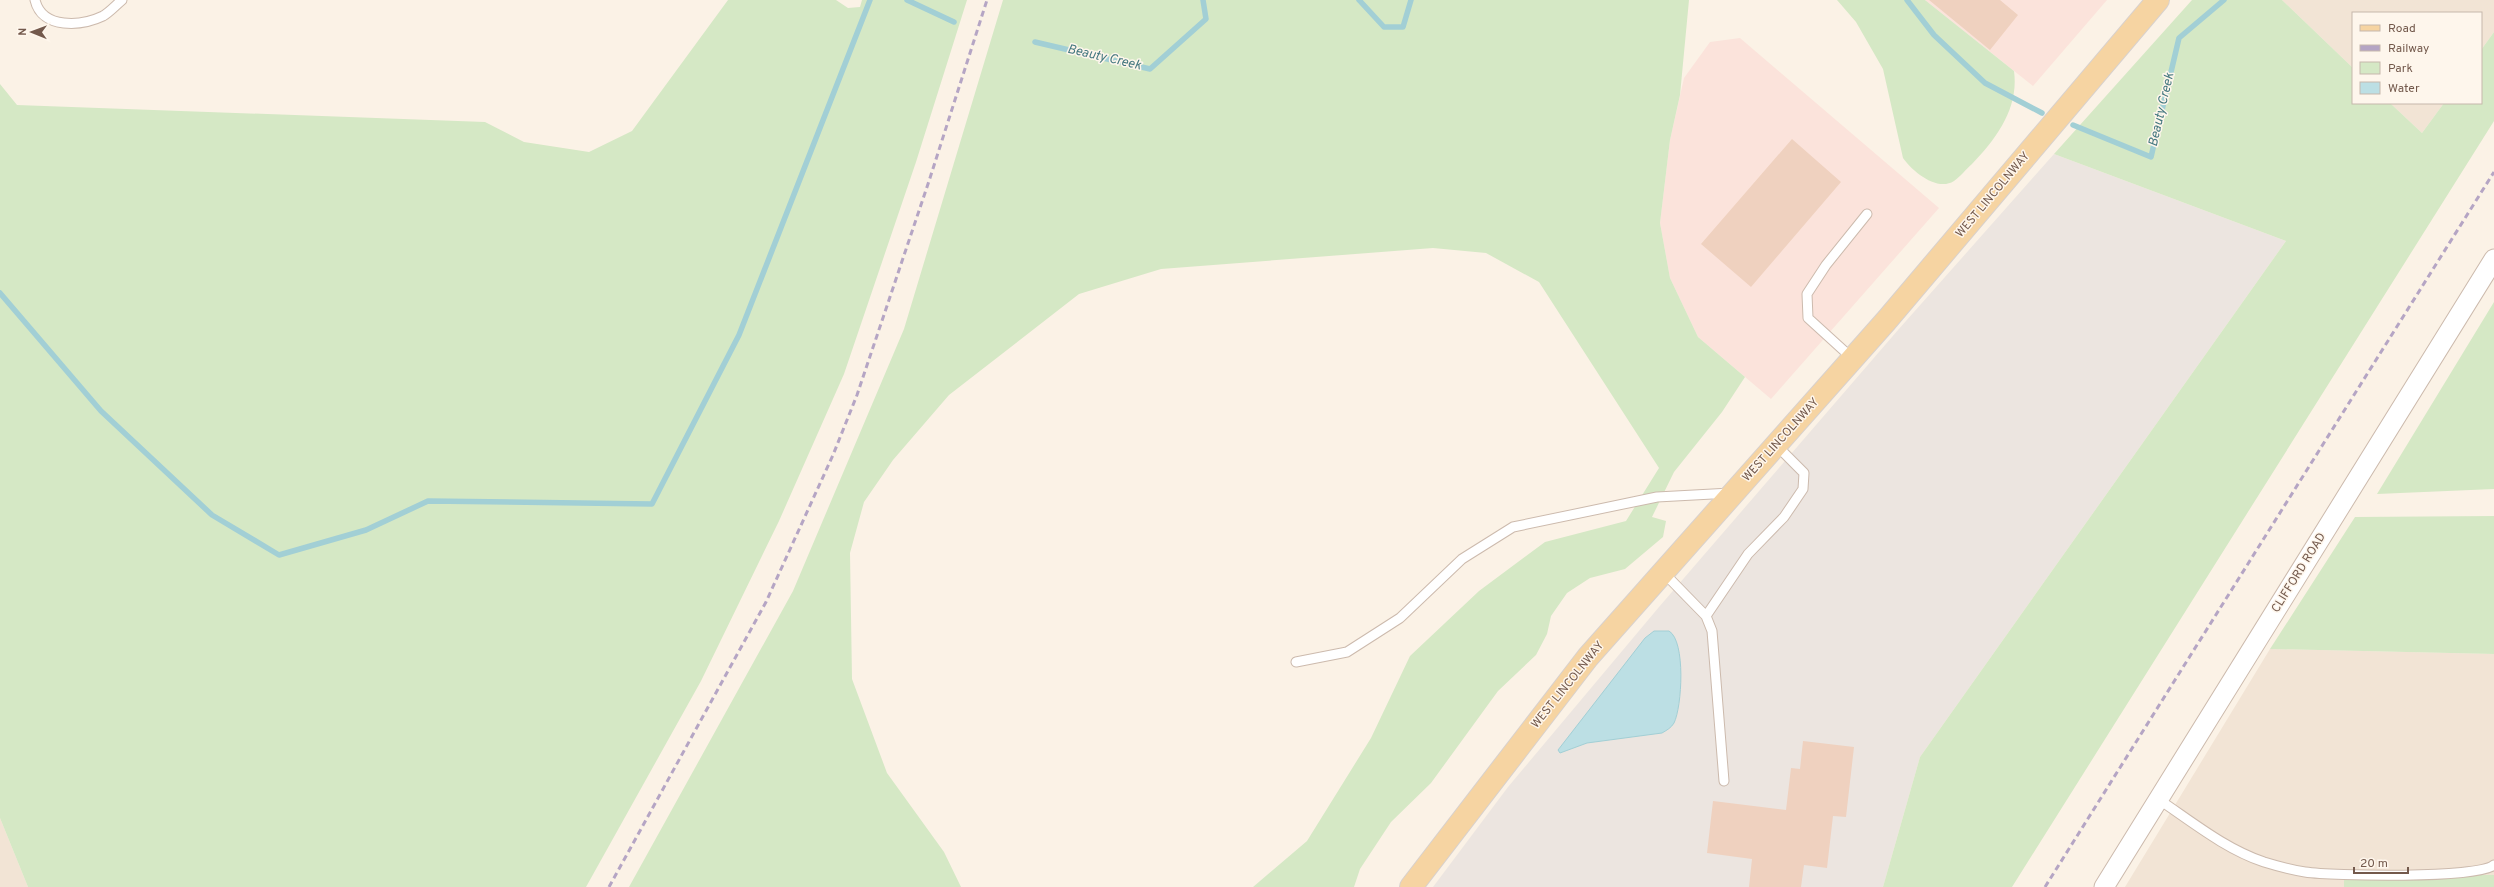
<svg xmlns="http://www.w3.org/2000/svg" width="2494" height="887" font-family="Overpass,sans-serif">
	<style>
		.residential { fill: #f2e4d5 }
		.commercial { fill: #fbe3db }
		.industrial { fill: #ece5e0 }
		.green { fill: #d5e8c5 }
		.water { fill: #bcdfe4; stroke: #a2cfd5 }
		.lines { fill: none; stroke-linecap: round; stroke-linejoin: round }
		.stream { stroke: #a2cfd5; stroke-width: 5.5 }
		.building { fill: #efd1bf }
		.service-casing { stroke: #ccbaad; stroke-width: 11 }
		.minor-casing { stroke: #ccbaad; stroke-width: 21 }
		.primary-casing { stroke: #d8d1cd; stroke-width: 24 }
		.service { stroke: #fff; stroke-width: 9 }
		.minor { stroke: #fff; stroke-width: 19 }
		.primary { stroke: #f6d4a2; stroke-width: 22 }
		.rail { stroke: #b5a5c4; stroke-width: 3; stroke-dasharray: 6 4; stroke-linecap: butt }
		.labels { text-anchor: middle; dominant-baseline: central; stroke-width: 3; stroke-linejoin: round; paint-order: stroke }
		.street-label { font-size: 12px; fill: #73594c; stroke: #fef6ec }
		.water-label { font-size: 13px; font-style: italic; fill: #43777f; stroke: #fef6ec }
	</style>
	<rect width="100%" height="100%" fill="#fbf2e6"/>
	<path class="residential" d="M2282,0h212v32l-13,18v-37h-128v55z
		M2390,103h54l-22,30z
		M2270,649l224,5v221l-149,-2 -1,14h-219z
		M0,818l28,69h-28z"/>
	<path class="commercial" d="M1925,0h182l-74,86z
		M1740,38l199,170 -168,191 -73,-62 -28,-59 -10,-55 10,-83 14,-62 26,-36z"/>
	<path class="industrial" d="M2054,154l232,87 -366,516 -37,130h-450l75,-100 151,-180 239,-277z"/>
	<path class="green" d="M728,0h108l12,8 12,-1 2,-7h105l-51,162 -72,212 -65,147 -78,160 -115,206h-558l-28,-69v-734l17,21 468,17 39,20 65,10 43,-21z
		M1003,0h686l-9,95 -10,45 -10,83 10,55 28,59 47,40 -23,35 -48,60 -22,45 14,4 -3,16 -38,32 -35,9 -23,15 -16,23 -4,18 -11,21 -38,36 -67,92 -40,39 -31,47 -6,18h-101l54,-46 64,-103 39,-82 69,-65 66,-49 81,-21 33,-53 -120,-186 -53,-29 -53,-5 -272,21 -82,25 -130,101 -56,65 -29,42 -14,51 2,126 35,94 57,79 17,35h-332l164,-296 111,-262z
		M1837,0h88l89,71c5,37 -17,67 -42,93 -6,5 -12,13 -18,17 -17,11 -42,-10 -51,-23l-20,-89 -27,-47z
		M2192,0h90l71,68v35h37l32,30 22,-30h37v-53l13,-18v89l-482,766h-129l37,-130 366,-516 -232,-87z
		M2494,302v187l-117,5z
		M2494,516v138l-224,-5 85,-132z
		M2344,873l150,2v12h-150z"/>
	<path class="water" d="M1654,631h15c17,10 13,76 5,92 -3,5 -7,7 -12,10l-75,10 -27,10 -2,-3 87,-112z"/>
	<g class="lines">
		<path class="stream" d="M907,0l47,22
			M1359,0l25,27h19l8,-27
			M1907,0l27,35 51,48 57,30
			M1035,42l115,27 56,-50 -3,-19
			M2073,125l78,32 28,-119 45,-38
			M0,293l101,118 111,104 67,40 87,-25 62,-29 224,3 87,-169 131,-335"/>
	</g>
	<path class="building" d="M1929,0h71l18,15 -28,35z
		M1792,139l49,43 -90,105 -50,-43z
		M1803,741l51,6 -8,70 -13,-1 -6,52 -23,-3 -3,22h-52l3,-28 -45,-6 6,-52 73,9 5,-42 9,1z"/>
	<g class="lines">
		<g class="service-casing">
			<path id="service" d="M35,0c7,30 47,26 68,16 7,-4 13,-11 19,-16
				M1853,359l-45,-41 -1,-24 19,-29 41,-51
				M1663,572l43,44 6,15 12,150
				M1706,616l42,-62 36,-37 19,-28 1,-16 -28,-28
				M1296,662l51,-10 53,-34 62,-59 51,-32 144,-30 74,-4
				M2158,799c33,22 67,50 106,63 13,4 28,8 41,10 27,4 173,7 189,-7"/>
		</g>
		<g class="minor-casing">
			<path id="minor" d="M2104,887l390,-628"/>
		</g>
		<g class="primary-casing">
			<path id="primary" d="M1411,887l177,-230 298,-336 272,-321"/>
		</g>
		<use href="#service" class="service"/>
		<use href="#minor" class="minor"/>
		<use href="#primary" class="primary"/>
		<path class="rail" d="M609,887l157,-285 67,-147 24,-60 72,-214 58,-181
			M2045,887l449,-715"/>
	</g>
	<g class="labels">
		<g class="street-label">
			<text transform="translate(1993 195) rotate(-50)">WEST LINCOLNWAY</text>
			<text transform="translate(1781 440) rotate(-48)">WEST LINCOLNWAY</text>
			<text transform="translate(2299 573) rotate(-58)">CLIFFORD ROAD</text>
			<text transform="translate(1568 685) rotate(-51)">WEST LINCOLNWAY</text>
		</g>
		<g class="water-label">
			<text transform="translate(1104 58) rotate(13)">Beauty Creek</text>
			<text transform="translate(2162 110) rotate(-77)">Beauty Creek</text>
		</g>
	</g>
	<rect x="2352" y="12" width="130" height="92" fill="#fef6ec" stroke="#c6b7ac"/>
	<rect x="2360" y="25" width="20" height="6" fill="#f6d4a2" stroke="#c6b7ac"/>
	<text x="2388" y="32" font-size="12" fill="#73594c">Road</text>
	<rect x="2360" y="45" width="20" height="6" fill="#b5a5c4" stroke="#c6b7ac"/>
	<text x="2388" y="52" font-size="12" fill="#73594c">Railway</text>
	<rect x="2360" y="62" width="20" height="12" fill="#d5e8c5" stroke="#c6b7ac"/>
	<text x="2388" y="72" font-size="12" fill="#73594c">Park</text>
	<rect x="2360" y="82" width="20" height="12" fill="#bcdfe4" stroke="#c6b7ac"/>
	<text x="2388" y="92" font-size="12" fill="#73594c">Water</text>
	<g transform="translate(32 32) rotate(271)" stroke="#fef6ec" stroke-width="3" paint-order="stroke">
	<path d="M0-3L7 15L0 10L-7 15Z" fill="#73594c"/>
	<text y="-6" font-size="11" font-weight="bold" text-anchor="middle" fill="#73594c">N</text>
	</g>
	<path d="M2354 867v6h54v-6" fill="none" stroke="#73594c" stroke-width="2"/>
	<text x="2360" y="867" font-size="12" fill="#73594c" stroke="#fef6ec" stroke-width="3" paint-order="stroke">20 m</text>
</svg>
